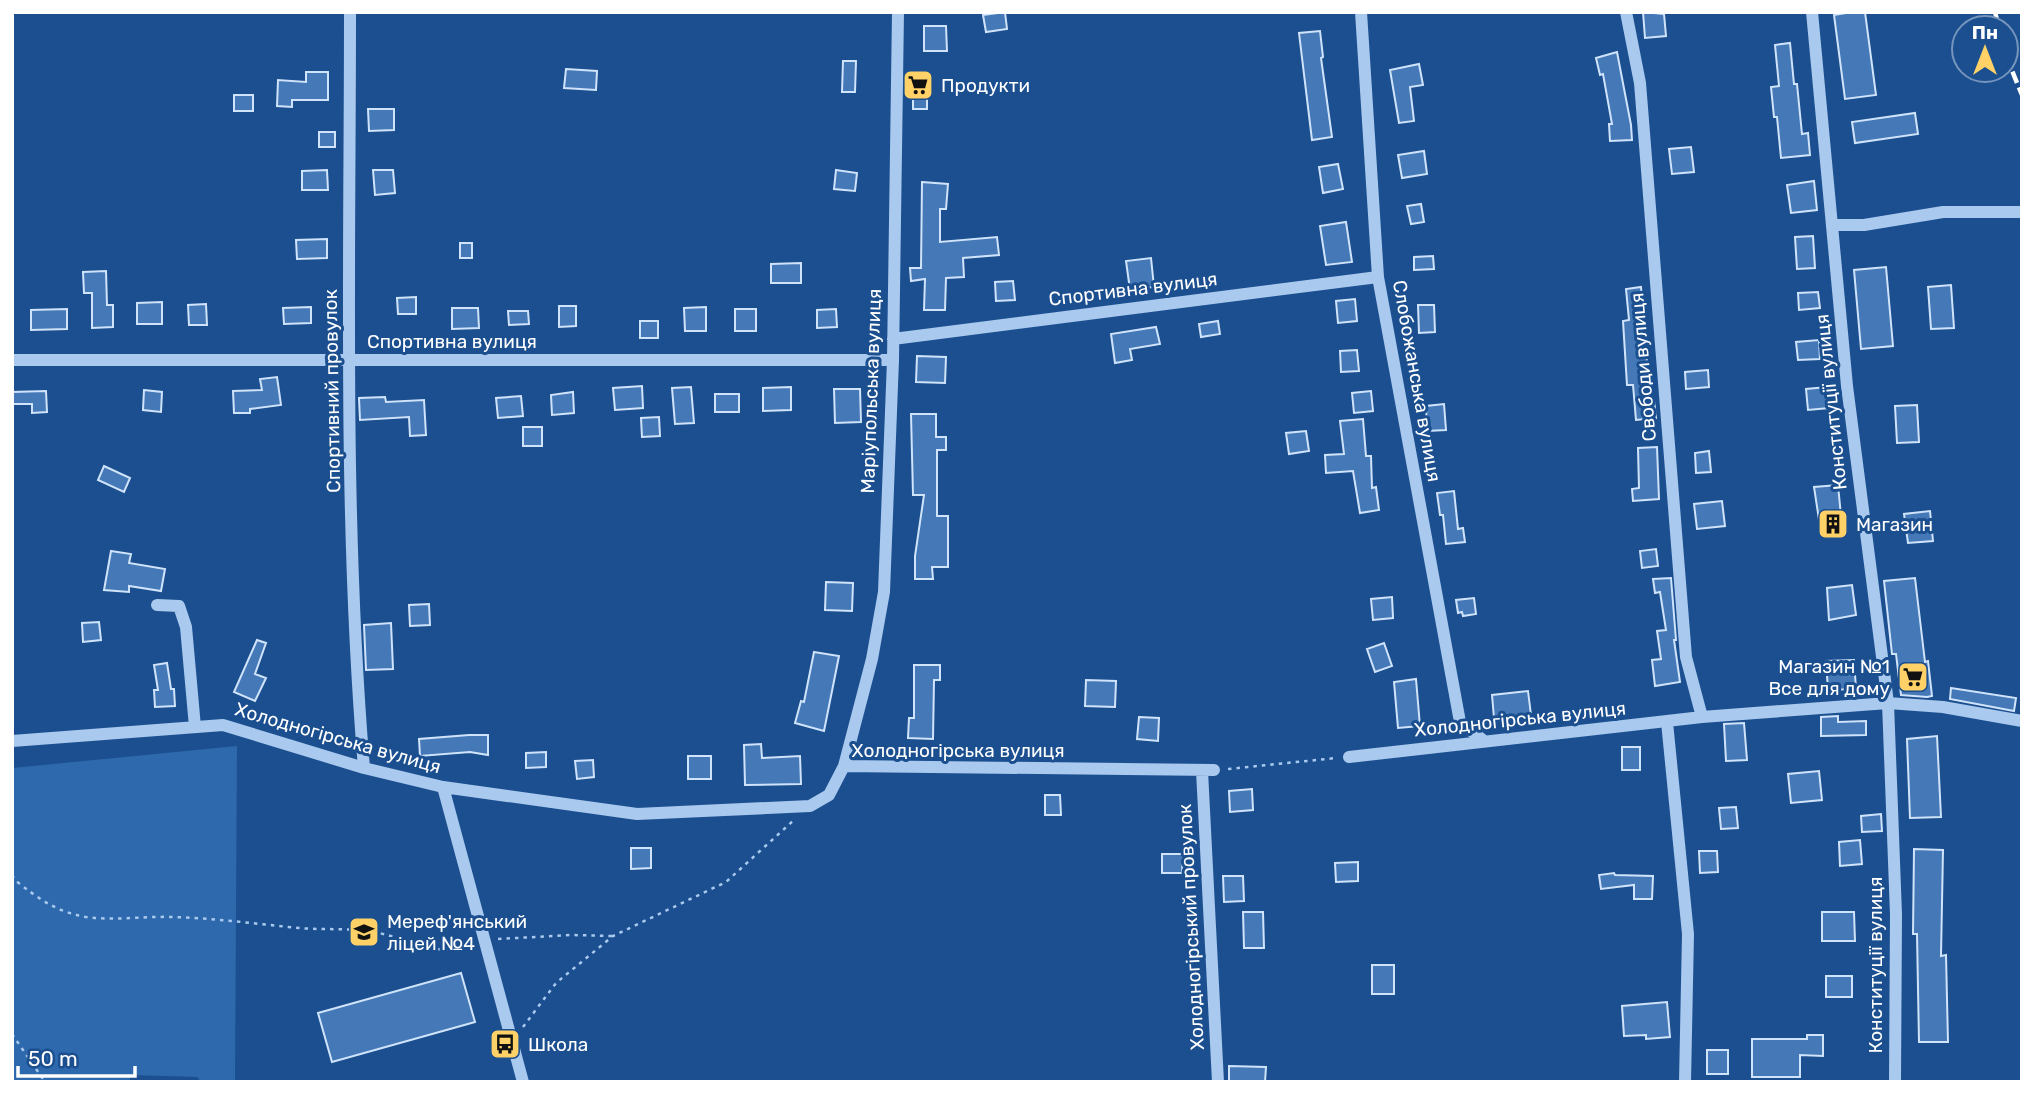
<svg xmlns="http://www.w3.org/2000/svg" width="2034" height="1094" font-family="Rubik,sans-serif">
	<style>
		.green { fill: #2e69ad }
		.building { fill: #4478b7; stroke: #cfe3fa; stroke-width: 2 }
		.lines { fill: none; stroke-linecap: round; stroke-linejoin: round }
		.path { stroke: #a9c9ee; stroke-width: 2.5; stroke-dasharray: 3.5 5; stroke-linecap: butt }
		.minor { stroke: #a9c9ee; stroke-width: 12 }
		.rail { stroke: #fff; stroke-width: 4.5; stroke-dasharray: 12 5; stroke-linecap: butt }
		.labels { text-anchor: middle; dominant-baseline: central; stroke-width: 6; stroke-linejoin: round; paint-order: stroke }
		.poi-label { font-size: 19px; fill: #fff; stroke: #1b4f8f; text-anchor: start }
		.street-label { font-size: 19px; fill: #fff; stroke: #1b4f8f }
	</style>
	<rect width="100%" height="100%" fill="#1b4f8f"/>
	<path class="green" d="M237,746l-2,336h-34l-4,-5 -67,-2v7h-118v-314z"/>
	<path class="building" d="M1005,12l2,17 -21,3 -3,-17z
		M1643,12l21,2 2,22 -21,2z
		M1852,12h13l11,83 -31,4 -11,-84z
		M924,26h22l1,25h-23z
		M1320,31l3,26 -2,1 11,79 -20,3 -13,-107z
		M1790,43l4,41h3l5,50 6,-1 2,22 -29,3 -4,-41h-3l-3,-30 8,-1 -4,-41z
		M1617,52l14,73 1,15 -22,1 -1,-17h3l-9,-50 -3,1 -4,-17z
		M843,61h13l-1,31h-13z
		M1419,64l4,21 -13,2 4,34 -15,2 -9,-53z
		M566,69l31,2 -1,19 -32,-2z
		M306,72h22v28h-36v7l-15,-1 1,-26 28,2z
		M913,92l14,2v15h-14z
		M234,95h19v16h-19z
		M368,109h26v21l-25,1z
		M1915,113l3,21 -63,9 -3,-21z
		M319,132h16v15h-16z
		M1691,147l3,25 -22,2 -3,-25z
		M1424,151l3,23 -25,4 -4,-23z
		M1338,164l5,25 -20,4 -4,-26z
		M327,170l1,20h-26v-19z
		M373,170h20l2,23 -20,2z
		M836,170l21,3 -2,18 -21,-2z
		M1814,181l3,29 -26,3 -4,-28z
		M922,182l26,2 -2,25h-6v33l57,-5 2,18 -36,3 1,19 -18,1 -1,32h-21l1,-31 -14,2 -1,-13h11z
		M1421,204l3,18 -13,2 -4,-18z
		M1346,222l6,40 -26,3 -6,-39z
		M1813,236l2,32 -18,1 -2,-32z
		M327,239v19l-30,1 -1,-19z
		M460,243h12v15h-12z
		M1433,256l1,13 -20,1v-13z
		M1151,258l3,29 -24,3 -4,-29z
		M801,263v20h-30v-19z
		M1886,267l7,79 -32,3 -7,-79z
		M106,271l1,34h6v22l-21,1v-35h-8l-1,-21z
		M1013,281l2,19 -19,1 -1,-19z
		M1951,285l3,43 -23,1 -3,-42z
		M1641,287l9,114 4,-1 2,18 -20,2 -3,-35h-6l-4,-64 6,-1 -3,-31z
		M1818,292l2,16 -21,2 -1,-17z
		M416,297v17h-18l-1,-16z
		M1355,299l2,22 -19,2 -2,-22z
		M162,302v22h-25v-21z
		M206,304l1,21h-18l-1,-20z
		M1418,305h16l1,27 -16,1z
		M559,306h17v20l-17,1z
		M311,307v16l-27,1 -1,-16z
		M706,307v24h-21l-1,-23z
		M452,308h26l1,20 -27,1z
		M67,309v20l-36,1v-20z
		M735,309h21v22h-21z
		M836,309l1,18 -20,1v-18z
		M508,311h20l1,13 -20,1z
		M640,321h18v17h-18z
		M1218,321l2,13 -19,3 -2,-13z
		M1156,327l4,17 -30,5 2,11 -17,3 -4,-29z
		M1819,340l1,19 -22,1 -2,-18z
		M1357,350l2,21 -18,1 -1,-21z
		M917,356l29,1 -1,26 -29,-1z
		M1708,370l1,17 -23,2 -1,-17z
		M277,377l4,28 -31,4v4h-16l-1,-22 29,-1 -2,-11z
		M642,386l1,22 -28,2 -2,-22z
		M691,387l3,36 -19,1 -3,-36z
		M791,387v23l-28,1v-23z
		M1827,387l2,21 -21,2 -2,-21z
		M834,389h26l1,33 -26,1z
		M144,390l18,2 -1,20 -18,-2z
		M46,391l1,21 -15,1v-9h-20v-12z
		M1371,391l2,20 -19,2 -2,-20z
		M573,392l1,21 -22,2 -1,-20z
		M715,394h24v18h-24z
		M521,396l2,20 -25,2 -2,-20z
		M385,397l1,5 38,-2 2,35 -16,1 -1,-19 -49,3 -1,-22z
		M1444,404l2,26 -19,1 -1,-25z
		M1917,405l2,37 -22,1 -2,-37z
		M911,414h25v23h10v13h-9v66h11v51h-16l1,12h-18v-23l9,-61h-11z
		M659,417l1,19 -18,1 -1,-19z
		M1363,419l3,37h5l1,32 4,-1 3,23 -19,3 -7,-42 -27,2 -1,-18 19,-1 -4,-33z
		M523,427h19v19h-19z
		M1306,431l3,20 -20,3 -3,-21z
		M1657,447l2,52 -26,2 -1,-12 7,-1 -1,-40z
		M1709,451l2,21 -15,1 -1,-20z
		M104,466l26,12 -6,14 -26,-12z
		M1838,485l3,31 4,-1 2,16 -26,2 -7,-46z
		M1454,491l4,38 5,-1 2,14 -19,2 -3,-29h-3l-3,-22z
		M1722,501l3,25 -28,3 -3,-25z
		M1930,511l3,30 -25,2 -4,-29z
		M1656,549l2,17 -16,2 -2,-17z
		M111,551l20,3 -2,9 36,6 -4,22 -32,-5v6l-25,-2z
		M1671,578l5,62h-2l6,42 -25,4 -3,-26 9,-1 -4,-28 9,-1 -6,-38 -5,1 -2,-14z
		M1915,578l10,84 3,-1 4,35 -5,1 -26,-2 -5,-41h-4l-8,-73z
		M826,582l27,1 -1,28 -27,-1z
		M1852,585l4,30 -27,5 -2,-32z
		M1392,597l1,21 -20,2 -2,-21z
		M1474,598l2,16 -13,2 -1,-4 -4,1 -2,-13z
		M429,604l1,21 -20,1 -1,-21z
		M99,622l2,18 -18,2 -1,-19z
		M391,623l2,46 -27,1 -2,-45z
		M257,640l9,3 -11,31 11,4 -11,23 -21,-9z
		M1384,643l8,23 -17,6 -8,-23z
		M814,652l25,4 -15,75 -29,-8 6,-22 3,1z
		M1854,660l2,29 -28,1 -2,-29z
		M167,663l4,26h3l1,17 -20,1 -1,-17h4l-4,-25z
		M914,665h26v15h-6l-1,59 -25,-1 1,-20h5z
		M1416,679l4,47 -22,2 -4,-46z
		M1086,680l30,1 -1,26 -30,-1z
		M1951,688l65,10 -2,13 -64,-12z
		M1528,691l3,24 -37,3 -2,-23z
		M1838,716v6l28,-1v14l-45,1v-19z
		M1139,717l20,1 -1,23 -21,-2z
		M1744,723l3,37 -21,1 -2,-37z
		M469,735h19v20l-18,-3 -50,4 -1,-17z
		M1937,736l4,81 -31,1 -3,-79z
		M761,744l1,14 38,-2 1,28 -56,1 -1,-40z
		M1622,747h18v23h-18z
		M546,752v15l-20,1v-15z
		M688,756h23v23h-23z
		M593,760l1,17 -17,2 -2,-18z
		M1819,771l3,29 -31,3 -3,-29z
		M1252,789l1,21 -23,2 -1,-21z
		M1045,795h15l1,20h-16z
		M1736,807l2,21 -17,1 -2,-21z
		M1881,814l1,17 -20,1 -1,-16z
		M1860,840l2,24 -22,2 -1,-24z
		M631,848h20v20l-20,1z
		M1914,849l29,1 -2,106 5,-1 2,87h-29l-2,-108h-4z
		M1699,851h18l1,21 -18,1z
		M1162,854h21l-1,19h-20z
		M1358,862v19l-22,1 -1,-19z
		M1614,873l1,2 38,1 -1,23h-18v-14l-33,4 -2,-14z
		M1223,876h20l1,25 -20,1z
		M1243,912h20l1,36h-20z
		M1822,912h32l1,29h-33z
		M1372,965h22v29h-22z
		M461,973l14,49 -143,40 -14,-49z
		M1826,976h26v21h-26z
		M1667,1002l3,35 -24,2v-4l-22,1 -2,-30z
		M1807,1035h16v21l-23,-1v22h-48v-38h55z
		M1707,1050h21v24h-21z
		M1229,1066l37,1 -1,15h-36z"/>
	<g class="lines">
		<path class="path" d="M1228,769l108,-11
			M12,875l4,6c23,18 41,31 70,36 28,4 57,-1 86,0 42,1 85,7 127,11 23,2 46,0 69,3 38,5 64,28 103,14
			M498,939l73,-4 42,1
			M523,1027l33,-44 57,-47 113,-54 68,-62
			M12,1034l33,48"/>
		<path class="minor" d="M350,12c0,252 -7,505 14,756
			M1361,12l17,265 82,445 24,19
			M1626,12l14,71 46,574 16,60
			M1812,12l35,374 41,317 8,211 -1,168
			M1832,225h32l79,-13h79
			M893,339l485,-62
			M12,360h881
			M157,605l22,1 7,21 9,100
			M1667,722l21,212 -3,148
			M12,741l211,-16 141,43 79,19 194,27 173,-8 19,-11 15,-29 370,4
			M1349,757l353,-40 186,-14 55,4 79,14
			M844,766l28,-107 12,-67 9,-232 5,-348
			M1202,771l16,311
			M443,787l80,295"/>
		<path class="rail" d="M1995,12l4,16
			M2006,56l16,39"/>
	</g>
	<defs>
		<g id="supermarket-square" transform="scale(1.575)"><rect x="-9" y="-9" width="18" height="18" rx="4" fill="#ffd166" stroke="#1b4f8f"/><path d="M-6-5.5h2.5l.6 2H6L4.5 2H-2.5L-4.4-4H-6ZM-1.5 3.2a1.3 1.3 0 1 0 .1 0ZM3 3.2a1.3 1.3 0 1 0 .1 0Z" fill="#111"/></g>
		<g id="building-square" transform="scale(1.575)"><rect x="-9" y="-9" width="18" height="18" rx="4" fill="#ffd166" stroke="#1b4f8f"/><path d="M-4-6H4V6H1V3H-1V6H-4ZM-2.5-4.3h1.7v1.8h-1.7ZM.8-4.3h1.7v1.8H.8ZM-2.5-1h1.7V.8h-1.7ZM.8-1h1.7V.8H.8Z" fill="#111"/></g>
		<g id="school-square" transform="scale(1.575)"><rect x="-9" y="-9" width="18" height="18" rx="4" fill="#ffd166" stroke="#1b4f8f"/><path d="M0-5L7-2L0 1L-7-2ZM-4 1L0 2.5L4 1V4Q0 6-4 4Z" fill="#111"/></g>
		<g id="bus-square" transform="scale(1.575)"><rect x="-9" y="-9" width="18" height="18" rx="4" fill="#ffd166" stroke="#1b4f8f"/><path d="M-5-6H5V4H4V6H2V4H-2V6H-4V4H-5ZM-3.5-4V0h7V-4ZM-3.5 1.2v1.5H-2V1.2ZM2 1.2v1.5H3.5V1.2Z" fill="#111"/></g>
	</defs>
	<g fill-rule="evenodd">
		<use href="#supermarket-square" x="918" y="85"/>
		<use href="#building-square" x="1833" y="524"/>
		<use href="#supermarket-square" x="1913" y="677"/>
		<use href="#school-square" x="364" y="932"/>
		<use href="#bus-square" x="505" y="1044"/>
	</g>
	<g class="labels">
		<g class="poi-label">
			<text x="941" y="85">Продукти</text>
			<text x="1856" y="524">Магазин</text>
			<text x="1890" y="666" text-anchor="end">Магазин №1<tspan x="1890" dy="22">Все для дому</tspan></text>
			<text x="387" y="921">Мереф'янський<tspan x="387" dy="22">ліцей №4</tspan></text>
			<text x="528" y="1044">Школа</text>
		</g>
		<g class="street-label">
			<text transform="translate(1133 289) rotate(-7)">Спортивна вулиця</text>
			<text x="452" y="341">Спортивна вулиця</text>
			<text transform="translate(1643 367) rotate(-95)">Свободи вулиця</text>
			<text transform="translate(1417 381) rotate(80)">Слобожанська вулиця</text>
			<text transform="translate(332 391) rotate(-91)">Спортивний провулок</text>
			<text transform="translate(871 391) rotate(-88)">Маріупольська вулиця</text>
			<text transform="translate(1831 402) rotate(-96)">Конституції вулиця</text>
			<text transform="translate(1520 719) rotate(-6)">Холодногірська вулиця</text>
			<text transform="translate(338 738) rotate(16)">Холодногірська вулиця</text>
			<text x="958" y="750">Холодногірська вулиця</text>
			<text transform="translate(1191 927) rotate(-93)">Холодногірський провулок</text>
			<text transform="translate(1875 965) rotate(-90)">Конституції вулиця</text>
		</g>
	</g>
	<rect width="2034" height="1094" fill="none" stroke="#ffffff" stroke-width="28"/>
	<g transform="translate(1985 49)"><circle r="33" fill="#1b4f8f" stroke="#7695bc" stroke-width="2"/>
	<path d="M0-5L12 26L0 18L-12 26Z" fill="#ffd166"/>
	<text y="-10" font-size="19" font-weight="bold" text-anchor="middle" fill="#ffffff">Пн</text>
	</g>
	<path d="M18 1066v10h117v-10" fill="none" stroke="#ffffff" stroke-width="3.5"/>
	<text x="28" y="1066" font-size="21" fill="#ffffff" stroke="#1b4f8f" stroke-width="5" paint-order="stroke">50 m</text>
</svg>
